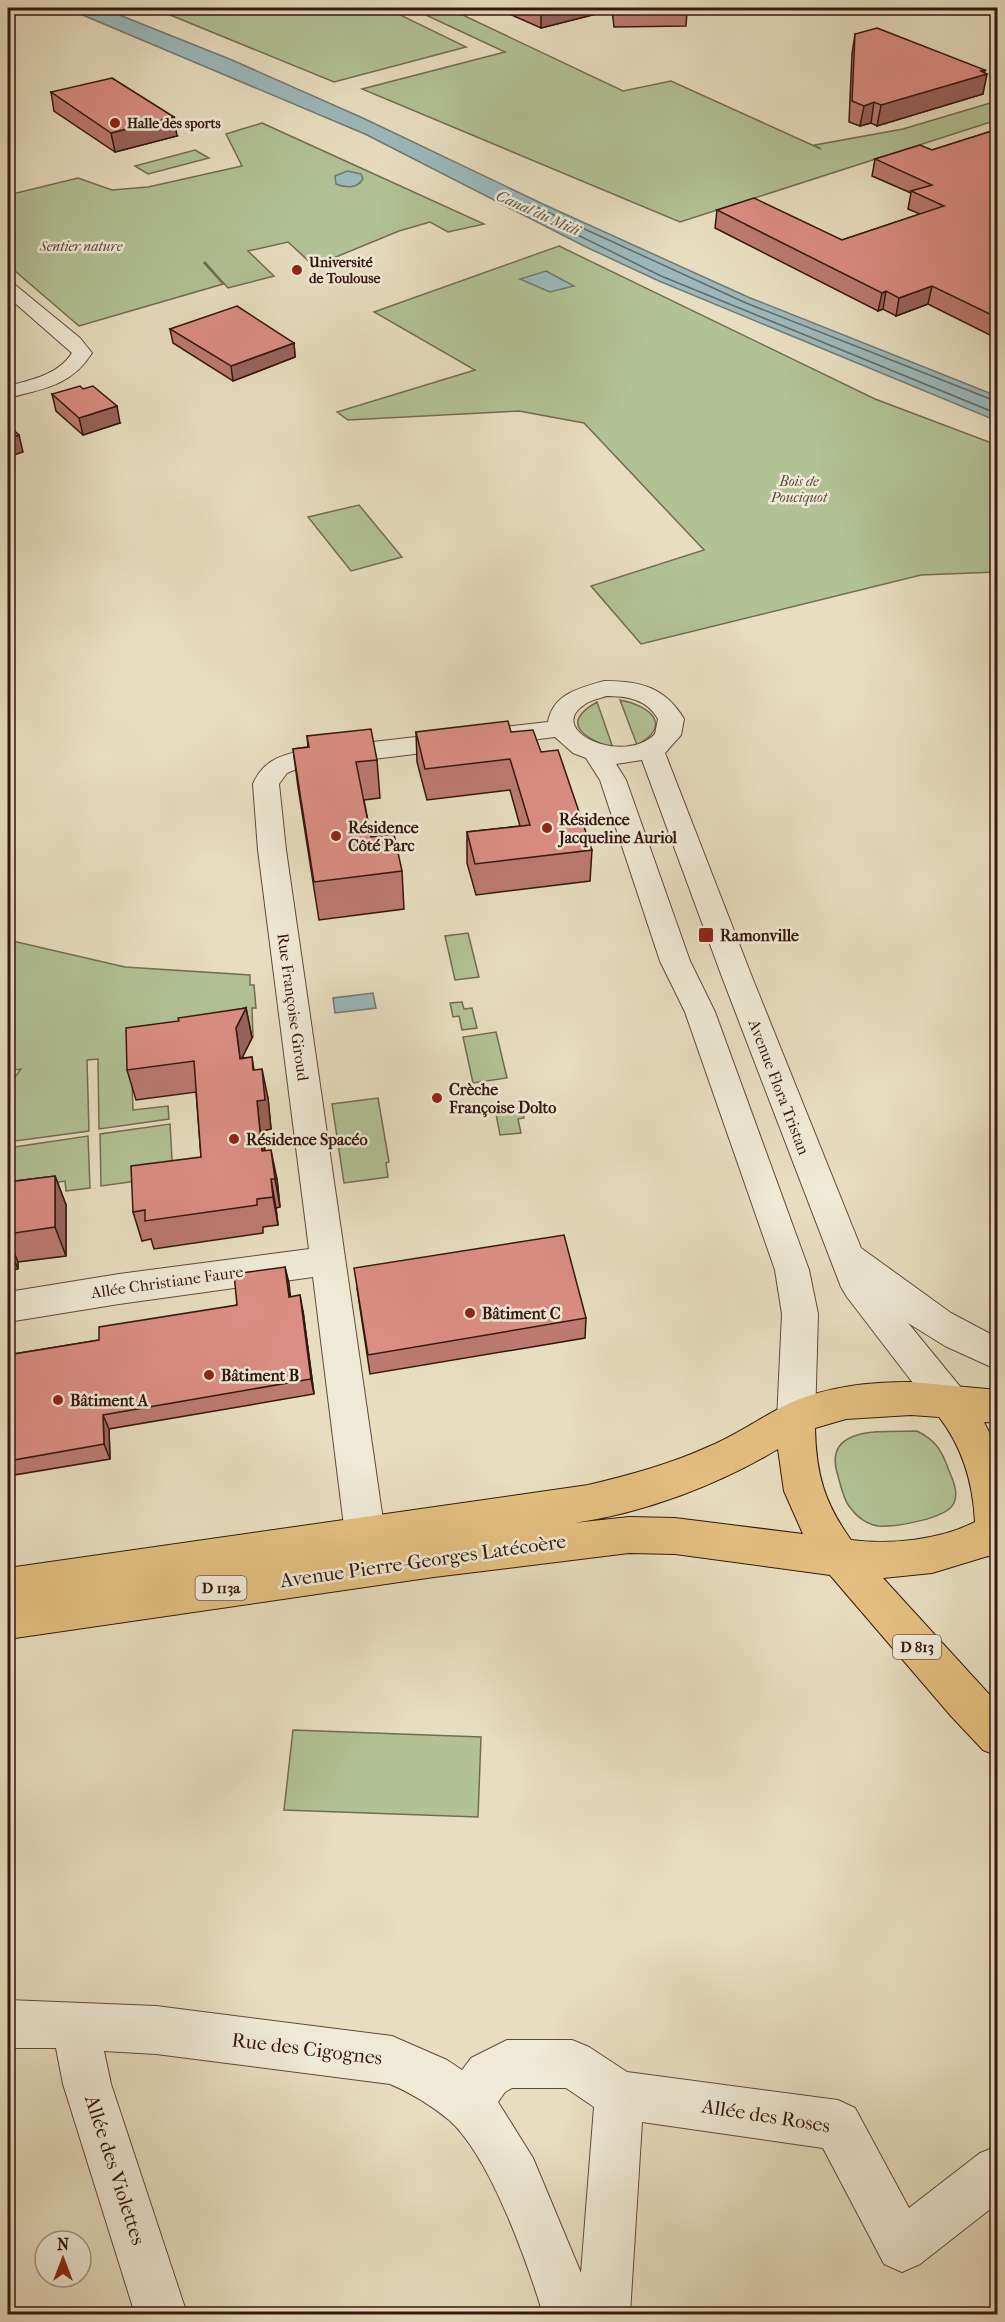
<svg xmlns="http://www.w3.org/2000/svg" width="1005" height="2322" font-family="'IM FELL French Canon',serif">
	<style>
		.green { fill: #b2c295; stroke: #736c51; stroke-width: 1.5 }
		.water { fill: #9bb9bc; stroke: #727876; stroke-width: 1.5 }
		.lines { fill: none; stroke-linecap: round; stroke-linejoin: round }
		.shore { stroke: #686864; stroke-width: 1.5 }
		.minor-casing { stroke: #61493a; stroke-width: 2 }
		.major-casing { stroke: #34170d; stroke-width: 2 }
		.minor { fill: #efead5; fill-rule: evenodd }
		.major { fill: #e4bf80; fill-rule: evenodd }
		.wall { fill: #bc7a71; stroke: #34170d; stroke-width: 1.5 }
		.shaded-wall { fill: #99635c; stroke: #34170d; stroke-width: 1.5 }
		.building { fill: #db8e83; stroke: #34170d; stroke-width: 1.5 }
		.poi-dot { fill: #8f2418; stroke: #efead5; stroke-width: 2 }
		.labels { text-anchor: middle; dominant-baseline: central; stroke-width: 5; stroke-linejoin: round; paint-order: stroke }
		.far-poi-label { font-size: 14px; font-weight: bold; fill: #34170d; stroke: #efead5; text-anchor: start }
		.far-park-label { font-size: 14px; font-style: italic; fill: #5a4a36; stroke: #efead5 }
		.far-water-label { font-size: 15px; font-style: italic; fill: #58504a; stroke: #efead5 }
		.shield { fill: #efead5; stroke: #6c5649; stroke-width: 1.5 }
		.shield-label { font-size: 15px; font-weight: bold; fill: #34170d }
		.poi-label { font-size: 16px; font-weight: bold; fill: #34170d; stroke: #efead5; text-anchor: start }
		.street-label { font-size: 16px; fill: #34170d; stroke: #efead5 }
		.near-street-label { font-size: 20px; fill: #34170d; stroke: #efead5 }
	</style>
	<rect width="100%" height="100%" fill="#e7debf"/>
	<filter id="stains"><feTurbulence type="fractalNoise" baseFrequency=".00333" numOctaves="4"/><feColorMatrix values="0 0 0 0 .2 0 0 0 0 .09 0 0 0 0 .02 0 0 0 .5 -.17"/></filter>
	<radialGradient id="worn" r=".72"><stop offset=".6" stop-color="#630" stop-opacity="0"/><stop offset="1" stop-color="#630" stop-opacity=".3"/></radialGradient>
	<path class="green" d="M153,8h248l-9,3 74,36 -132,35z
		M411,8h37l175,83 48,-10 150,68 -6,-4 88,-16 94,-28v19l-317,102 -318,-133 143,-37z
		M262,123l222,101 -36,8 -18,-10 -31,9 -85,35 -26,-24 -40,9 26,25 -46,12 -23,-26 -1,1 19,21 -144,42 -71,-61v-70l70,-17 34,12 36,-3 94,-21 -16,-32z
		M195,150l14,8 -61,16 -13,-8z
		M559,246l316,153 122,46v127l-76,3 -280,69 -50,-58 113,-36 -120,-127 -65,-12 -171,9 -11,-8 138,-42 -101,-58z
		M359,505l43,52 -51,14 -43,-54z
		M620,700c29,5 54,25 17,45z
		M597,702l16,46c-27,-9 -55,-24 -16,-46z
		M468,933l11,44 -24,3 -10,-44z
		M8,940l117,27 125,8v10h4l2,23h-4l1,29 -122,17 2,56 35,-4 1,13 -70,10 -1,-70 -11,1 2,71 -81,11v-56l13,-17 -13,2z
		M462,1002l2,7 8,-1 5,20 -15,2 -3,-14 -6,1 -3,-14z
		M496,1032l11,46 -34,5 -10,-46z
		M378,1098l11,64 -3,1 2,14 -44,6 -12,-79z
		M521,1107l3,11 -6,1 3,14 -21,2 -4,-21 10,-1 -1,-4z
		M170,1124l3,52 -72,10 -1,-52z
		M88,1136l2,52 -24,3 -1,-10 -57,9v-42z
		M917,1431c18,9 24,18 31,37 4,10 11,24 6,35 -7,16 -59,24 -76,23 -13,-2 -22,-10 -29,-20 -6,-8 -8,-20 -11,-30 -17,-51 45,-44 79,-45z
		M293,1730l188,7 -3,80 -194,-7z"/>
	<path class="water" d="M66,8h36l130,52 133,59 180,86 203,92 249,99v25l-338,-140 -73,-34 -221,-113z
		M347,171l14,3 2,5c-6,10 -18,9 -27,5l-1,-8z
		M546,271l28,15 -24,6 -30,-13z
		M373,993l3,15 -41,5 -2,-15z"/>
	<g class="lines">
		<path class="shore" d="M998,402l-252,-99 -216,-99 -4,2 1,4 134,66 337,138"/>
		<g class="minor-casing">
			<path id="minor" d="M8,282l6,2 66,54 12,15c-21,33 -49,36 -84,45v-12c23,-6 50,-11 64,-33l-64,-56z
				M604,681c36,0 61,6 80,38l-3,16 -16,18 87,224 109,271 90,65 47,25v32l-53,-24 -37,-23 54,66 6,12 -6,12 -13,4 -13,-4 -89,-116 -6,-10 -119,-310 -80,-217 -26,4 10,16 64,181 25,51 94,258 9,44 -3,106 -6,12 -13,5 -13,-5 -6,-12 5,-106 -7,-44 -90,-258 -25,-51 -60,-181 -14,-22 -13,-5 -18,-16 -256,31 -12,5 -8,11 7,66 99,684 -6,13 -14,5 -14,-5 -6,-13 -32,-257 -194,27 -111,18v-30l111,-18 190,-25 -51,-399 -5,-66c11,-26 32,-30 58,-35l237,-27c5,-28 31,-34 56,-41zM606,696c21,0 41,3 52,23l-3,15c-31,32 -110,-3 -71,-29 6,-5 15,-6 22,-9z
				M8,2000l148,6 236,30 55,24 15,10 9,-12 36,-18h65l17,7 38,25 211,28 17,8 54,100 71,-55 18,-7v57l-78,61 -18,8 -18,-8 -61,-116 -181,-26 -12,192h-87c-16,-52 -53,-158 -94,-194 -18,-15 -38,-27 -59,-36l-234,-30 -52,-3 7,33 76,230h-52l-72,-230 -7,-36h-48zM512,2088h54l28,19 -13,166 -48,-115 -35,-56 7,-10z"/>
		</g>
		<g class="major-casing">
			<path id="major" d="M911,1382l87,8v33l-14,-1 14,28v109l-10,-3 -56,17 -49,5 115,126v52l-15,-6 -32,-34 -121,-141 -155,-21 -46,-1 -195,24 -426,62v-71l580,-83c42,-10 83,-21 122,-39 28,-12 53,-30 80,-43 39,-17 79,-21 121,-21zM911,1415l28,2c24,31 34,66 36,105 -35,18 -85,23 -124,18 -27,-38 -35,-66 -36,-112l31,-9zM778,1449l6,42 19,43 -128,-16 -46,-1 -55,6c70,-10 144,-38 204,-74z"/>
		</g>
		<use href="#minor" class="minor"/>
		<use href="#major" class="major"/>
	</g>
	<path class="wall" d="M496,8h184l7,3 -1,15 -72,1 -2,-17 -71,18z
		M855,34l129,39 -1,21 -106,32 -6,-3 -11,3 -11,-4 3,-68z
		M51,92l126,44 -62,16 -61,-41z
		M998,129v210l-70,-35 -32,12 -13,-7 -5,2 -163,-83 2,-18 125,30 78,-26 -12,-5 3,-16 -39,-17 3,-17 57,-9z
		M170,329l124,14 1,14 -62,24 -60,-38z
		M52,394l68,29 -37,12 -27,-24z
		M416,732h95l30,20 51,98 -2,31 -114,14 -9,-32v-31l53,-6 -10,-36 -83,10 -10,-38z
		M307,736l70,24 3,38 -16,2 7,37 31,34 2,38 -85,11 -21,-133 -5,-38 15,-2z
		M246,1008l6,30 -10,20 10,-1 2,13 14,28 3,31 -9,2 3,19 12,29 3,28 -4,1 2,17 -15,2v6l-109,16 -3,-10 -9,2 -9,-29 68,-55 -5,-65 -60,8 -9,-30 52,-49z
		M55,1176l11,29v51l-48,6v7l-10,2v-89z
		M285,1267l5,29 13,15 11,83 -205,35 1,30 -102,17v-121l91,-15 138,-35z
		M357,1288l229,30 -1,20 -215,36z"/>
	<path class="shaded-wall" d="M559,8h53v2l-71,18v-16z
		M985,70l-1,5 3,-1 -4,20 -106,32 4,-21z
		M874,102l-3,21 -11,3 4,-20z
		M174,117l3,19 -62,16 -4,-19z
		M932,286l-4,18 -32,12 3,-18z
		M886,291l-3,18 -5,2 4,-18z
		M294,343l1,14 -62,24 -2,-15z
		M117,406l3,17 -37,12 -4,-17z
		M19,435l4,17 -15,5v-18z
		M246,1008l6,30 -10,20 -2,1 -4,-31z
		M262,1069l6,29 3,31 -9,2 6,49 -6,-29 -5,-50z
		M271,1150l6,29 3,28 -5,-28z
		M55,1176l11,29v51l-11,-29z
		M271,1179l5,29 2,17 -5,-28z
		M8,1238l10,24v7l-10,-24z
		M285,1267l4,16 3,29 -3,-15z
		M300,1295l3,16 11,83 -3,-15z
		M103,1415l6,14 1,30 -6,-15z"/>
	<path class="building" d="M531,8h28l-18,4z
		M614,8h66l7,3h-72z
		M877,28l108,42 -4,1 6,3 -106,31 -7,-3 -10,4 -12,-5 3,-67z
		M112,78l62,39 -63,16 -60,-41z
		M998,129v189l-66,-32 -33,12 -13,-7 -4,2 -165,-83 37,-12 88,42 102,-34 -33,-15 21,-6 -57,-26 45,-14 12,5z
		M237,306l57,37 -63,23 -61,-37z
		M80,386l3,3 10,-3 24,20 -38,12 -27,-24z
		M8,425l11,10 -11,4z
		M508,721l3,11 22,-2 8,22 17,-2 34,100 -117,14 -8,-32 63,-7 -20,-66 -85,10 -9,-37z
		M371,729l6,31 -21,2 15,75 23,-3 8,37 -88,11 -21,-133 16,-2 -2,-11z
		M246,1008l-10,20 4,31 12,-2 1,13 9,-1 3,31 -8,1 5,50 9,-1 4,29h-4l2,18 -16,2v6l-112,16v-11l-12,2 -2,-46 70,-9 -7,-96 -67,9 -1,-42 53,-7 -1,-3z
		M55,1176v51l-47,7v-52z
		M564,1235l22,83 -218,37 -14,-87z
		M285,1267l4,30 11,-2 11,84 -208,36 1,29 -96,17v-106l91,-15v-13l138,-22 -3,-31z"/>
	<g class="poi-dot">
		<circle cx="115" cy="123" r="6"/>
		<circle cx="297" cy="270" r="6"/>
		<circle cx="547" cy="828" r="6"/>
		<circle cx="336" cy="836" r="6"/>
		<rect x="698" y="927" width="16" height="16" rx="3"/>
		<circle cx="437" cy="1098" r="6"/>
		<circle cx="234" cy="1139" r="6"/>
		<circle cx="470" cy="1313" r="6"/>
		<circle cx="209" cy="1375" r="6"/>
		<circle cx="58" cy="1400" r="6"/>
	</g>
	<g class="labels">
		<g class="far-poi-label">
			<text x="127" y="123">Halle des sports</text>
			<text x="309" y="262">Université<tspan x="309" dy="16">de Toulouse</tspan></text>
		</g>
		<g class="far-park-label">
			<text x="81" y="246">Sentier nature</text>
			<text x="799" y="481">Bois de<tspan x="799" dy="16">Pouciquot</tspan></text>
		</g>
		<g class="far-water-label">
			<text transform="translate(538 213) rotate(24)">Canal du Midi</text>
		</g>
		<g class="shield">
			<rect x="195.5" y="1576" width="51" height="24" rx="4.5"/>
			<rect x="893" y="1635" width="48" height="24" rx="4.5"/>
		</g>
		<g class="shield-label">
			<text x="221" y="1588">D 113a</text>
			<text x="917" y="1647">D 813</text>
		</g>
		<g class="poi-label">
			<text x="559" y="819">Résidence<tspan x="559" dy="18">Jacqueline Auriol</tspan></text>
			<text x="348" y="827">Résidence<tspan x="348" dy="18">Côté Parc</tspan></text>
			<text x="720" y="935">Ramonville</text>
			<text x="449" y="1089">Crèche<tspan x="449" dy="18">Françoise Dolto</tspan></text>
			<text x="246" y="1139">Résidence Spacéo</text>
			<text x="482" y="1313">Bâtiment C</text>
			<text x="221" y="1375">Bâtiment B</text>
			<text x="70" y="1400">Bâtiment A</text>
		</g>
		<g class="street-label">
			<text transform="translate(293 1007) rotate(82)">Rue Françoise Giroud</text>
			<text transform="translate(779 1087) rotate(69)">Avenue Flora Tristan</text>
			<text transform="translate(167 1282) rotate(-8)">Allée Christiane Faure</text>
		</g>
		<g class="near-street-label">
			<text transform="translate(423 1561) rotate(-8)">Avenue Pierre-Georges Latécoère</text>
			<text transform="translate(307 2049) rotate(7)">Rue des Cigognes</text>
			<text transform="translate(766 2116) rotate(9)">Allée des Roses</text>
			<text transform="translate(115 2170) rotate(72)">Allée des Violettes</text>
		</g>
	</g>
	<rect width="1005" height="2322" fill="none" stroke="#e7debf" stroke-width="30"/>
	<rect x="9" y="9" width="987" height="2304" fill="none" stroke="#34170d" stroke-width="3"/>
	<rect x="15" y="15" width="975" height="2292" fill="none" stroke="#34170d" stroke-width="1.5"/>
	<g transform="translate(63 2259)"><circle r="28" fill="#efead5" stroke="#a49685" stroke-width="1.5"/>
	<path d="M0-4.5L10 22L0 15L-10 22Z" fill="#8f2418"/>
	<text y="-9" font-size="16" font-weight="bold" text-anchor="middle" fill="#34170d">N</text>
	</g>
	<rect width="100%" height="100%" filter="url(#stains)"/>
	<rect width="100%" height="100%" fill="url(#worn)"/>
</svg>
